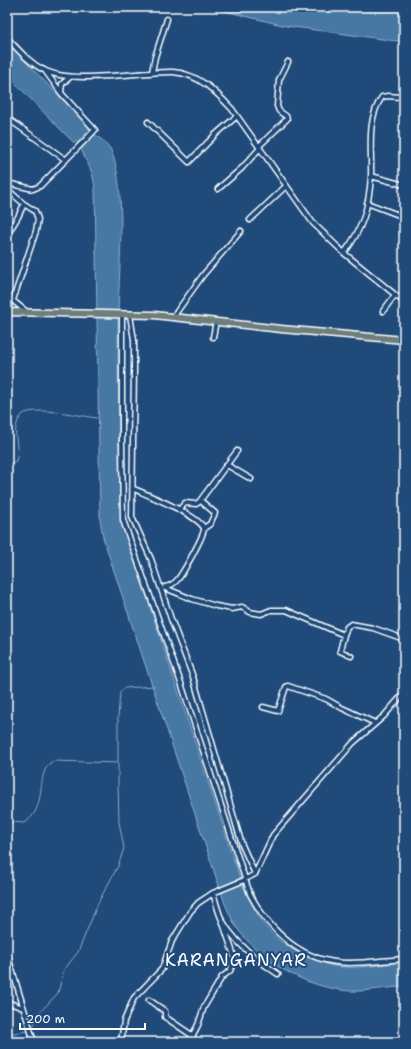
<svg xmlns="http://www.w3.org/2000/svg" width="411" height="1049" font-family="'Shantell Sans',sans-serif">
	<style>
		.water { fill: #4778a4; stroke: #91aec8 }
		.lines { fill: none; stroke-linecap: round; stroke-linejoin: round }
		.stream { stroke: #91aec8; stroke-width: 1 }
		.minor-casing { stroke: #fff; stroke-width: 7 }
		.primary-casing { stroke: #fff; stroke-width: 9 }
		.minor { stroke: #1f4a7a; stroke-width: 4 }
		.primary { stroke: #6d7e7c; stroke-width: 6 }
		.labels { text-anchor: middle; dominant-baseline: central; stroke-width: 4; stroke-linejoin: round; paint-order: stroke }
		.quarter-label { font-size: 17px; letter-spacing: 1px; fill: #fff; stroke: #1f4a7a }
	</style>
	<rect width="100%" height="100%" fill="#1f4a7a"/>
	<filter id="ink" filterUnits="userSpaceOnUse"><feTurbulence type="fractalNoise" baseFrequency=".025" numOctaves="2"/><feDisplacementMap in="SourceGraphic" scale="8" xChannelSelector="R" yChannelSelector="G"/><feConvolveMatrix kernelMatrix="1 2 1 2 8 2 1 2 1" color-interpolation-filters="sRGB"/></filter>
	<g filter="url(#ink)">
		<path class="water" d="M208,7h196v35l-118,-16z
			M7,43l82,83v4c7,6 17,11 22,20 17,41 7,126 7,172 0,63 1,126 2,188l3,15 119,359c19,39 29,59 72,75 6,2 13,6 20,7 22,4 48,-2 70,-4v25c-18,0 -36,5 -55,4 -43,-4 -83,-26 -110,-60 -6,-8 -10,-18 -14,-27l-113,-339 -9,-28 -3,-18 -5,-332c-3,-16 -4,-17 -11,-31 -3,-6 -2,-9 -7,-14h-4l-66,-67z"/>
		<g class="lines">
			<path class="stream" d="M7,465l9,-4c4,-12 -2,-22 0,-34 1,-4 3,-10 7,-13 14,-8 58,2 74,4
				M7,823l6,-1 11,1c24,-14 11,-46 26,-60l4,-2 63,2
				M32,1028l9,-17 17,-18 6,-23 14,-18 21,-51 19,-35 6,-18 -5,-26 -1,-39v-65l2,-26 5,-4 29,-2
				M7,1034l21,-3"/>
			<g class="minor-casing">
				<path id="minor" d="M7,38c11,11 22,25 37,32 28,15 95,1 129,2 26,2 42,19 59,37l81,114 31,30 60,49
					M152,72l3,-15 12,-38
					M61,92l1,-8 8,-7
					M7,118l59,42
					M148,122l41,40 26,-27 22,-19
					M259,146l28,-27 -1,-3 -7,-5 -2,-5 2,-26 9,-18
					M371,176l33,9
					M7,183l26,6 7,-3 55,-56 -33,-36 -16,-22
					M7,189l17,15 -6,13 -11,18
					M218,189l24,-21 18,-20
					M367,203l37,14
					M250,220l36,-34
					M344,253c19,-24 25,-47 27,-77 1,-26 -5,-56 11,-79l6,-1 12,1 4,-4
					M7,296l20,16
					M13,300l23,-69 2,-12 -3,-8 -11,-7
					M383,311l12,-16
					M122,315v127l1,78 58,163 69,211c20,38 53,69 99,69 19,0 37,-3 55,-4
					M130,315l4,25v31l-2,146 19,42 20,60 22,58 49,168 13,29
					M173,317l30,-42 38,-44
					M213,337l3,-16
					M227,465l24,14
					M134,489c16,7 62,25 70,39 1,6 -21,45 -26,51 -3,4 -8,7 -13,8
					M201,501l14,12 -5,11 -6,4
					M179,510l6,-7 11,1 3,-2 38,-51
					M165,588l27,11 24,7 16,3 10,-2 8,5 11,2 10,-4h15l58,25 3,-8 4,-3 22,4 31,11
					M344,635l-4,16 11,5
					M263,707l15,4 8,-24 2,-1 38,13 16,9 33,15
					M213,893c3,9 5,19 9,27 12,22 36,41 56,54
					M7,953l27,89
					M149,1000l16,11v6l28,19
					M7,1002l16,6
					M121,1042l3,-21 10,-23 28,-29 10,-28 18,-29 8,-9 15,-10 29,-12 13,-7 18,-39 80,-92 31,-27 20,-23
					M189,1042l9,-17 6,-18 18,-30 8,-6 5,-12 -13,-39"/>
			</g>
			<g class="primary-casing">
				<path id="primary" d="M7,312l147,3 127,14 123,11"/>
			</g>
			<use href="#minor" class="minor"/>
			<use href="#primary" class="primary"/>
		</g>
	</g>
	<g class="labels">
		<g class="quarter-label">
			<text x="236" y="960">KARANGANYAR</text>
		</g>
	</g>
	<rect width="411" height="1049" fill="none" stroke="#1f4a7a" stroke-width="24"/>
	<rect x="12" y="12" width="387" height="1025" fill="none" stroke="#fff" stroke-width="1.5" filter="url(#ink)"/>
	<path d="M20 1023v6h125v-6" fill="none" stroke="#ffffff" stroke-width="2"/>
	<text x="26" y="1023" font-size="12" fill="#ffffff" stroke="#1f4a7a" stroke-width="3" paint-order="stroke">200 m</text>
</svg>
